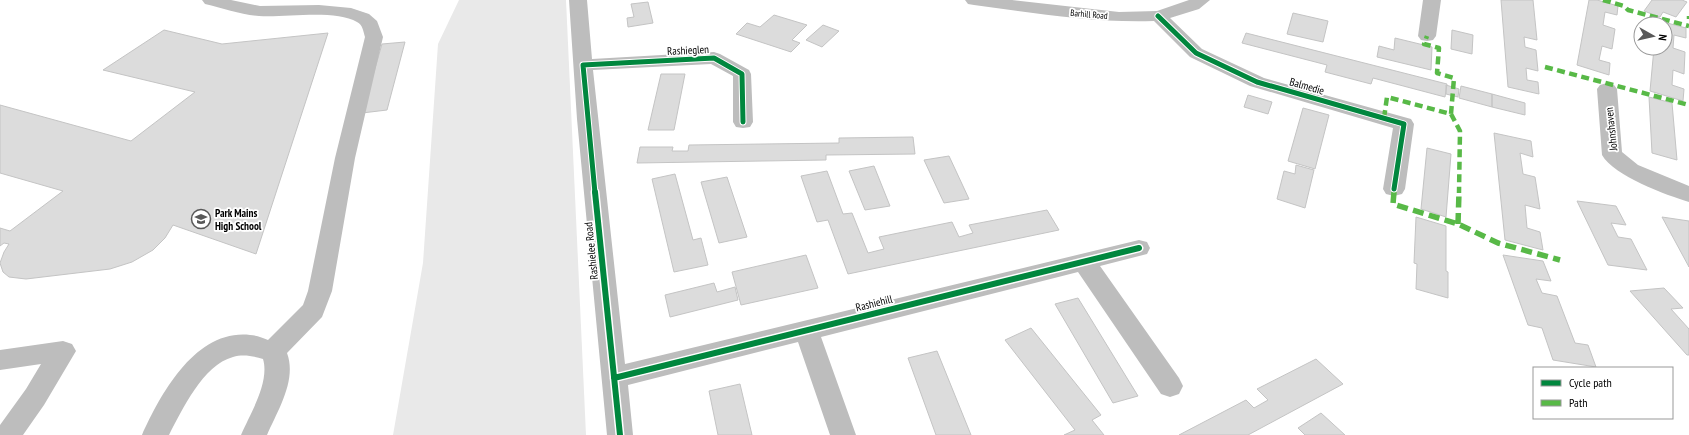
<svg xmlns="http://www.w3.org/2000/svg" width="1689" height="435" font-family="'PT Sans Narrow',sans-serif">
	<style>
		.green { fill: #e9e9e9 }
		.building { fill: #dcdcdc; stroke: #c4c4c4 }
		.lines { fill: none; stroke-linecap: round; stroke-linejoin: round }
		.minor { fill: #bdbdbd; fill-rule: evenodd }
		.quiet-far1 { stroke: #58b947; stroke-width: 4.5; stroke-dasharray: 8 4.5; stroke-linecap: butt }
		.quiet { stroke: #58b947; stroke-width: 5.5; stroke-dasharray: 11 5.5; stroke-linecap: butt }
		.cycleway-far1-casing { stroke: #fff; stroke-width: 7 }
		.cycleway-casing { stroke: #fff; stroke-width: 9 }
		.cycleway-far1 { stroke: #00873e; stroke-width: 5 }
		.cycleway { stroke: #00873e; stroke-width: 6 }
		.labels { text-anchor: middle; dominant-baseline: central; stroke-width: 3.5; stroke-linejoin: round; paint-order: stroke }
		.far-street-label { font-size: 9px; fill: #000; stroke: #fff }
		.street-label { font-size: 11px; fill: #000; stroke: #fff }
		.poi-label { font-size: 11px; font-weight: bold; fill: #000; stroke: #fff; text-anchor: start }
	</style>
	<rect width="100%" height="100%" fill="#fff"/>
	<path class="green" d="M459,0h107l20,435h-193l30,-172 15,-219z"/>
	<path class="building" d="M1501,0h32l4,40 -13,-3 1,10 11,3 2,21 -12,-3 1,12 11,2 1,12 -31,-7z
		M1589,0h8l21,6 -1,9 -12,-3 -2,13 12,4 -3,20 -10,-3 -3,14 11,3 -1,12 -32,-10z
		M1652,0h30l5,2 -11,15 -13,-5 -3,5 -16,-6z
		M648,2l5,21 -25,4 -1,-9 7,-1 -3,-13z
		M1293,13l35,8 -5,21 -36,-8z
		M774,15l33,10 -15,15 8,3 -9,9 -55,-18 11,-11 13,4z
		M1656,20l30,8v10l-12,-3 -1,13 12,4 -1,22 -11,-4 -1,15 12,4 -1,12 -33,-10 4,-43h11v-24h-9z
		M823,25l16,6 -17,16 -16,-7z
		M164,30l58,14 106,-11 -72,221 -83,-29 -8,13 -12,12 -21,12 -22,7 -84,10 -17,-2 -6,-5 -3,-9 4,-11 5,-8 -5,-1 -4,3v-18l10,3 53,-40 -63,-18v-68l131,36 64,-49 -92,-22z
		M1452,30l21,5 -1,19 -21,-5z
		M1246,33l201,51 -2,13 -72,-19 -2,6 -46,-12 2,-7 -85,-22z
		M1395,38l37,9 -1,23 -54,-13 2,-11 15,4z
		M405,42l-18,68 -25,3 20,-69z
		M661,74h24l-11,56h-26z
		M1446,85l13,4 -1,8 -12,-3z
		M1461,86l31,8v13l-33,-9z
		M1492,94l33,9v12l-33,-8z
		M1248,95l24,7 -4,12 -24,-7z
		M1649,97l23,6 5,57 -25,-7z
		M1303,108l26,7 -14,54 -27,-8z
		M1494,133l37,8 2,16 -13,-4 3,21 12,3 5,32 -15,-4 2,23 13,4 3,18 -38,-10z
		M913,137l2,17 -89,1v5l-189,3 3,-16h33l-1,4h16l1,-6 150,-2v-5z
		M1427,148l24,6 -5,63 -25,-8z
		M949,156l20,43 -25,4 -20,-43z
		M1296,165l18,5 -9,38 -28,-9 7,-28 11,3z
		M874,166l16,40 -25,4 -16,-39z
		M827,171l16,43 9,-1 16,40 16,-4 -5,-12 73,-15 7,15 14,-4 -4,-8 78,-15 12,20 -211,44 -20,-54 -11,2 -16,-46z
		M675,174l18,66 8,-2 7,27 -34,7 -22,-93z
		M727,177l20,60 -28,6 -18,-61z
		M1577,201l39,5 10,19 -15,-2 7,14 13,2 16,31 -39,-5z
		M1416,217l30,9v45l2,1v26l-32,-9 1,-25 -3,-1z
		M1662,217l27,4v46z
		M806,255l12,33 -77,17 -9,-33z
		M1503,255l40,6 8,20 -15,-2 6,14 15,3 18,47 13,2 8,22 -43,-7 -11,-32 -14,-3z
		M714,283l3,9 18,-5 3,13 -68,17 -5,-22z
		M1664,288l19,20 -12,1 18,20v26h-2l-57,-64z
		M1078,298l60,98 -25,7 -58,-99z
		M1031,328l70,87 -9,5 12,15h-40l11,-5 -70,-90z
		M937,351l34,84h-35l-28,-77z
		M1316,359l27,25 -95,51h-69l67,-35 8,8 14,-8 -11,-11z
		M740,384l12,51h-34l-9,-44z
		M1321,413l24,22h-40l-7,-7z"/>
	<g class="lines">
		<path class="minor" d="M202,0h29l29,6 59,-1 32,3 18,6 8,7 6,16 -28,121 -23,133 -10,26 -35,36c10,27 -9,57 -20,82h-26c9,-21 29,-53 22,-76 -10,-3 -20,-5 -30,-2 -30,8 -51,53 -64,78h-27c19,-42 54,-106 108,-100 6,0 13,3 18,5l35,-35 5,-14 27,-133 30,-121c-2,-6 -2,-12 -8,-15 -22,-13 -73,-4 -98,-6 -18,-1 -36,-8 -54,-12z
			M569,0h18l5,59 122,-7 6,2 29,16 2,4 2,48 -3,5 -7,1 -7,-1 -3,-5v-46l-22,-12 -118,6 32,294 514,-124 8,2 3,6 -3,6 -47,12 79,112 4,8 -4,8 -9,3 -9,-3 -83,-122 -257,65 35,98h-26l-32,-93 -170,43 5,50h-26l-30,-316z
			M965,0h47l107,12 38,-1 32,-11h21l-11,9 -29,9 32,31 62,29 147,41 3,5 -9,65 -3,5 -8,2 -8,-2 -3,-5 10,-61 -143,-42 -60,-29 -36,-36c-61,2 -120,-8 -180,-16l-6,-1z
			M1423,0h18l-5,36 -3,4 -6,1 -6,-1 -3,-4z
			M1607,83l7,2 3,4 5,63 16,13 51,21v16c-23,-7 -75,-26 -87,-47l-5,-66 3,-4z
			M63,341l9,3 4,7 -32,54 -21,30h-23v-10l26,-36 15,-25 -41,6v-20z"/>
		<path class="quiet-far1" d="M1603,0l21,6 4,4 61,16
			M1689,16v3
			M1545,67l144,38
			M1451,114l9,17 -1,62
			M1384,118l3,-21 64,17 3,-36 -17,-5 2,-25 -15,-4 3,-8
			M1394,193v-4"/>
		<path class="quiet" d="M1394,192l-1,12 65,20 40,19 62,17
			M1458,224l1,-32"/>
		<g class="cycleway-far1-casing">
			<path id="cycleway-far1" d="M1158,16l38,37 61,29 147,42 -10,65
				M595,193l-12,-128 131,-7 28,16 1,48"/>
		</g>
		<g class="cycleway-casing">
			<path id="cycleway" d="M595,192l25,243
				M614,378l525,-130"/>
		</g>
		<use href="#cycleway-far1" class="cycleway-far1"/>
		<use href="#cycleway" class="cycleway"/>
	</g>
	<defs>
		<g id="school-ring" transform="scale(1)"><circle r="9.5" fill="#fff" stroke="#595959" stroke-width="1.5"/><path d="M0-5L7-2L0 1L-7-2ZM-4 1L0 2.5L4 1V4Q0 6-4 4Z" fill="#595959"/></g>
	</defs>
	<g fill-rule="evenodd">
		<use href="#school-ring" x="201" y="219"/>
	</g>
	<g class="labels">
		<g class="far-street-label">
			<text transform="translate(1089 14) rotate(5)">Barhill Road</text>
		</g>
		<g class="street-label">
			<text transform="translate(688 50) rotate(-3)">Rashieglen</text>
			<text transform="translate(1307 86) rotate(16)">Balmedie</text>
			<text transform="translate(1611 129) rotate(-96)">Johnshaven</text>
			<text transform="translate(591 251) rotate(-96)">Rashielee Road</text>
			<text transform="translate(874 303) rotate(-14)">Rashiehill</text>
		</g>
		<g class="poi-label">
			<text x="215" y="213">Park Mains<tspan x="215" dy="13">High School</tspan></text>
		</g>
	</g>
	<rect x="1533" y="367" width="140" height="52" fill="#ffffff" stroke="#999999"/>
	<rect x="1541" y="380" width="20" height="6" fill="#00873e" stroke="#999999"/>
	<text x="1569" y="387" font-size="12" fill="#000000">Cycle path</text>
	<rect x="1541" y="400" width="20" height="6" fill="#58b947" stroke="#999999"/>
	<text x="1569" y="407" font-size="12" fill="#000000">Path</text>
	<g transform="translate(1653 36) rotate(98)"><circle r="19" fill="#ffffff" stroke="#999999"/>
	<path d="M0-3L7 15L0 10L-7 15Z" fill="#595959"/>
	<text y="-6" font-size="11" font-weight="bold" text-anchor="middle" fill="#000000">N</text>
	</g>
</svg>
